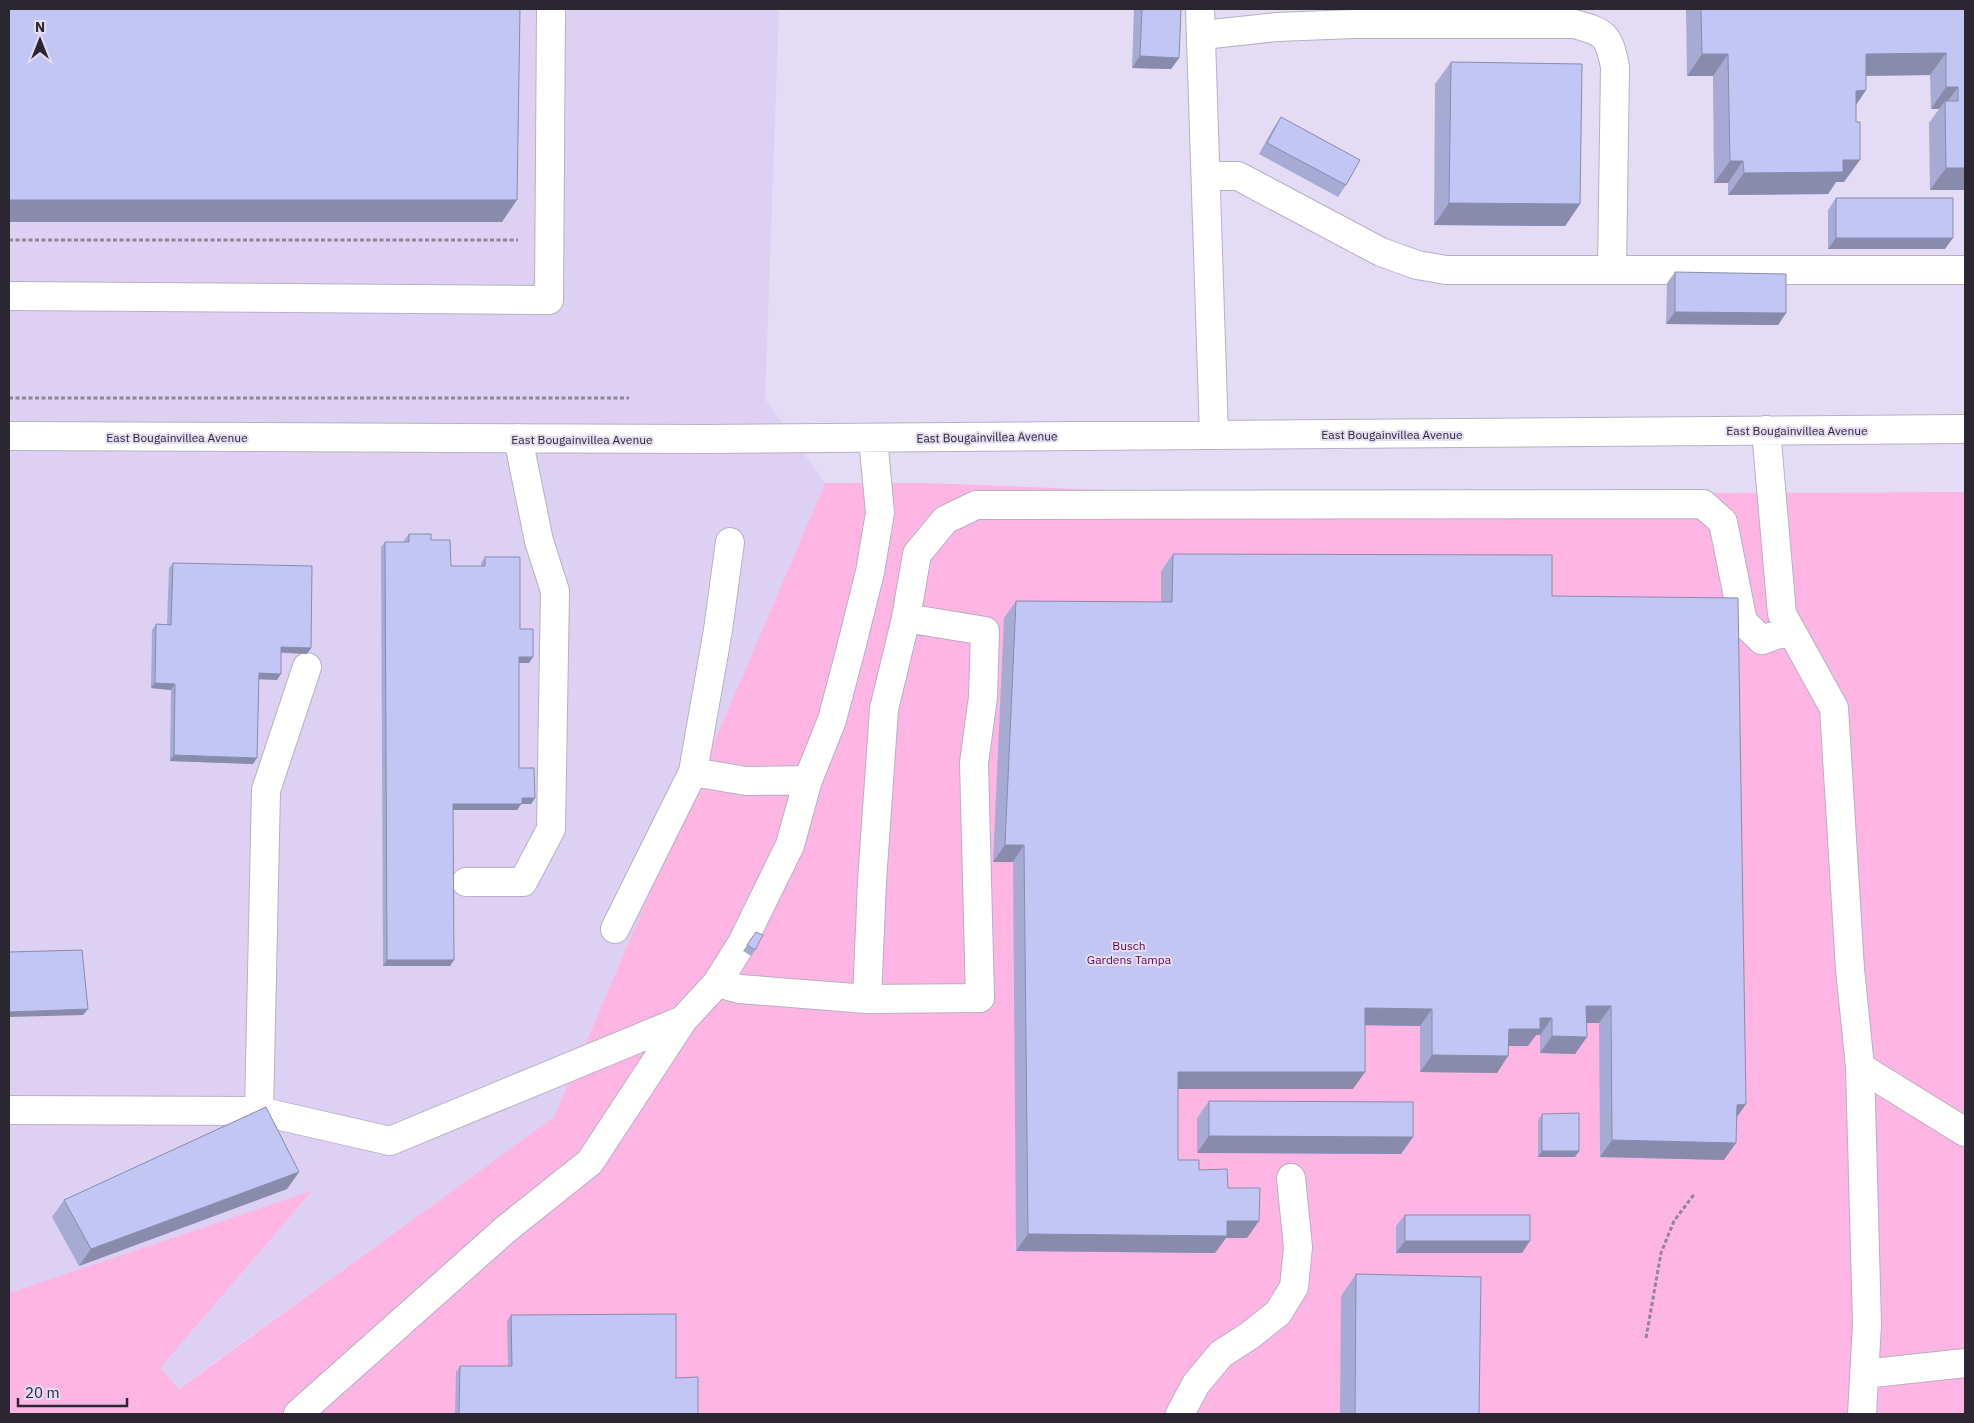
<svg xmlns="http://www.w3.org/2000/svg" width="1974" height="1423" font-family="'IBM Plex Sans',sans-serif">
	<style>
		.built { fill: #dcd1f2 }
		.green { fill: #feb5e3 }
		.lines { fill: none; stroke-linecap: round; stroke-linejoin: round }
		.minor-casing { stroke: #b7afc8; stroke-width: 30 }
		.path { stroke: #8c8698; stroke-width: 3; stroke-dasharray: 4 2.5; stroke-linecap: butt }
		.minor { stroke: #fff; stroke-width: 28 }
		.wall { fill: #a7aad3 }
		.shaded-wall { fill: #888bac }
		.building { fill: #c2c6f5; stroke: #888bac }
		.labels { text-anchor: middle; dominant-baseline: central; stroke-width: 4; stroke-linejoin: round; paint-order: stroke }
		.street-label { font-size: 12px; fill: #2a2731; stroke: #e4dbf5 }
		.park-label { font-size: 12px; fill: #62074b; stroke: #e4dbf5 }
	</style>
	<rect width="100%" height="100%" fill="#e4dbf5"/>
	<path class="built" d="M9,9h770l-14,390 60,84 -271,634 -411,297h-134z"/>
	<path class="green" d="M825,483h100l309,12 731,-3v922h-1956v-121l303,-102 -152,177 19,21 375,-272z"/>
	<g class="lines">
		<g class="minor-casing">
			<path id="minor" d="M1200,9l14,426
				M1203,35l74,-8 77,-3h220c31,8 35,11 41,43l-3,203
				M1206,176h32l143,76 36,13 29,5h519
				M9,296l540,4 2,-291
				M1766,430l16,184 52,94 16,261 10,98 7,257 -5,90
				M9,436l696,3 1260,-10
				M730,542l-12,88 -25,142 53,9 62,-1
				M307,667l-41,123 -7,321 131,30 293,-121
				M466,882h57l28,-53 4,-238 -16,-50 -21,-103
				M615,929l78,-157
				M717,983l23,6 127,10 113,-1 -6,-235 9,-66 2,-66 -79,-13
				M867,999l5,-118 12,-172 22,-91 11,-64 28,-34 31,-15 727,-1 20,18 20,100 19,18 28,-10
				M1860,1067l105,65
				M9,1110l250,1
				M1864,1374l101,-11
				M298,1414l208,-185 84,-67 93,-142 34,-37 25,-40 48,-98 18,-65 24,-60 18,-68 20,-80 10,-59 -7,-75
				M1180,1414l16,-30 25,-30 28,-18 29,-23 16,-26 4,-40 -7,-69"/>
		</g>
		<path class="path" d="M9,240h509
			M9,398h620
			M1646,1338l15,-85 13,-32 21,-28"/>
		<use href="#minor" class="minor"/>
	</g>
	<path class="wall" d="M1134,9h47l-2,49 -8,11 -39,-1z
		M1686,9h279v181h-35l-1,-67 10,-14h-8l-1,-34 -64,1v14l-10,15 -12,77h-8l-8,12 -100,1v-12h-14l-1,-107h-26z
		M1451,62l129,142 -15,22 -131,-1 1,-141z
		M1281,117l65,68 -8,12 -79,-43 14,-25z
		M1836,198l109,51h-117v-39z
		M1675,272l111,41 -8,12 -112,-1 1,-41z
		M409,534l22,6 20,26h30v-3l4,-6 35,72 9,34h-10v105l16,30 -4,6h-10l-4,6h-64l-3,156h-67l-2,-419 4,-5h19v-2z
		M1173,554l379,42 194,508 -9,13 -13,43 -124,-3 -1,-134h-13l-11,31 -35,-1v-18h-4l-8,11h-19l-1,10 -11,17 -77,-1v-46l-55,-1 -12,64h-175v71l21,10 29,18 19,50h-21l-11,15 -199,-2 -3,-389h-20l11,-244 12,-17 145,1v-31z
		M173,563l138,85 -4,6 -26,-1 -4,27 -18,-1 -6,85 -83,-3 1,-71 -20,-2 1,-58 4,-6 11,1 2,-57z
		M756,932l-1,18 -4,6 -8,-5z
		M1209,1101l204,36 -12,17 -204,-1v-35z
		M1542,1114l37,37 -4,6h-37v-37z
		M299,1172l-12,17 -208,77 -27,-49 12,-17z
		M1405,1215l117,38h-126v-27z
		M1356,1274l123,140h-139l1,-118z
		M511,1315l165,63 22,36h-243l1,-42 4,-6h48l-1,-45z"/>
	<path class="shaded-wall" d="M1946,53l-16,22 -79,1 15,-22z
		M1702,54h26l-15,22h-26z
		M1140,56l39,2 -8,11 -39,-1z
		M1946,87h12l-13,18v-4l-6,8h-8z
		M1866,90l-15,22 5,-21z
		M1843,160h17l-16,22h-8l-8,12 -100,1 16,-22z
		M1730,161h13l-15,22h-14z
		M1946,168h19v22h-35z
		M9,200h508l-15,22h-493z
		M1449,203l131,1 -15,22 -131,-1z
		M1836,238h117l-8,11h-117z
		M1675,312l111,1 -8,12 -112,-1z
		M281,647l30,1 -4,6 -30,-2z
		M519,657h14l-4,6h-14z
		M259,673l22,1 -4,6 -22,-1z
		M155,683l20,1 -4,6 -20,-2z
		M174,755l83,3 -4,6 -83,-3z
		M522,798h13l-4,6h-10l-4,6h-68l4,-6z
		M1005,845h19l-11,17h-20z
		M387,960h67l-4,6h-67z
		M1586,1006h25l-12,17h-25z
		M1365,1008l67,1 -12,17 -67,-1z
		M88,1009l-5,6 -74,2v-5z
		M1540,1018h12l-12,17h-4l-8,11h-31l12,-17z
		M1552,1036l35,1 -12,17 -35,-1z
		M1432,1055l76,1 -11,17 -77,-1z
		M1178,1072h187l-12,17h-187z
		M1746,1104l-12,17 3,-16z
		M1209,1136l204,1 -12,17 -204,-1z
		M1612,1140l124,3 -12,17 -124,-3z
		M1542,1151h37l-4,6h-37z
		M299,1172l-12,17 -208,77 12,-17z
		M1227,1221h32l-12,17h-21l-11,15 -199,-2 12,-17z
		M1405,1241h125l-8,12h-126z"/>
	<path class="building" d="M9,9h511l-3,191h-508z
		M1142,9h39l-2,49 -39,-2z
		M1701,9h264v159h-19l-1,-67h13v-14h-12v-34l-80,1v36l-10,1v31h4v38h-17v12l-99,1 -1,-12h-13l-2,-107h-26z
		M1451,62l131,2 -2,140 -131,-1z
		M1281,117l79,43 -14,25 -79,-42z
		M1836,198h117v40h-117z
		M1675,272l111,2v39l-111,-1z
		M409,534h22v6h19l1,26h34v-9h35v72h13v28h-14v111h15l1,30h-13v6h-69l1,156h-67l-2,-418h24z
		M1173,554l379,1v41l186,2 8,506 -9,1 -1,38 -124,-3 -1,-134h-25l1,31 -35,-1v-18h-12v11h-31l-1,27 -76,-1v-46l-67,-1v64h-187v88h21v10l28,-1 1,19h32l-1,33h-32v15l-199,-2 -4,-389h-19l11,-244 156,1z
		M173,563l139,3 -1,82 -30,-1v27l-22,-1 -2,85 -83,-3 1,-71 -20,-1 1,-59 15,1z
		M756,932l7,3 -8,15 -8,-5z
		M82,950l6,59 -79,3v-60z
		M1209,1101l204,1v35l-204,-1z
		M266,1107l33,65 -208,77 -27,-49z
		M1579,1113v38h-37v-37z
		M1405,1215h125v26h-125z
		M1356,1274l125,3 -2,137h-124z
		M676,1314v64l22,-1v37h-239l1,-48h52l-1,-51z"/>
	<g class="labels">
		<g class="street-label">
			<text x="1797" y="430">East Bougainvillea Avenue</text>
			<text x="1392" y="434">East Bougainvillea Avenue</text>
			<text x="177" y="437">East Bougainvillea Avenue</text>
			<text transform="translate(987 437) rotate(-1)">East Bougainvillea Avenue</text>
			<text x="582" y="439">East Bougainvillea Avenue</text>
		</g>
		<g class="park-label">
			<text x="1129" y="945">Busch<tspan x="1129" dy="14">Gardens Tampa</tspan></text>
		</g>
	</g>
	<rect width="1974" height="1423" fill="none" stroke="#2a2731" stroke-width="20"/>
	<g transform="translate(40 40)" stroke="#e4dbf5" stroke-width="4" paint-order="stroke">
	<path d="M0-4L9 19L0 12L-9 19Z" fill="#2a2731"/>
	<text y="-8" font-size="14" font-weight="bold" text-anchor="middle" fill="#2a2731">N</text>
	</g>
	<path d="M18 1398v8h109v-8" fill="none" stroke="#2a2731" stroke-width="2.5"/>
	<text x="25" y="1398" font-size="15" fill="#2a2731" stroke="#e4dbf5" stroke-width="4" paint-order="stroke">20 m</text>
</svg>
